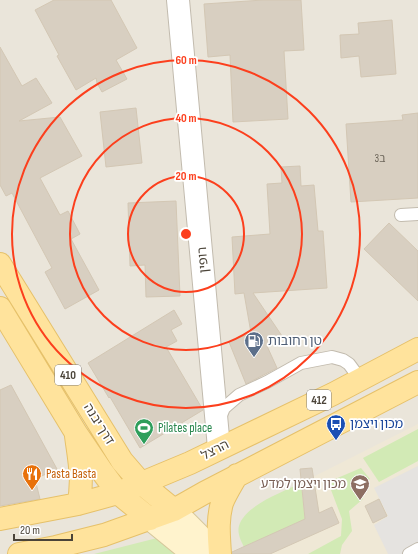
<svg xmlns="http://www.w3.org/2000/svg" width="418" height="554" font-family="'Sofia Sans Condensed','Noto Sans Hebrew',sans-serif">
	<style>
		.residential { fill: #eae5da }
		.education { fill: #efe8d6 }
		.green { fill: #d2eab5 }
		.parking { fill: #e5e3e0 }
		.building { fill: #d8cfc1; stroke: #d3c7b4 }
		.lines { fill: none; stroke-linecap: round; stroke-linejoin: round }
		.lane-casing { stroke: #c2bbae; stroke-width: 14 }
		.street-casing { stroke: #c2bbae; stroke-width: 24 }
		.secondary-casing { stroke: #d6c79b; stroke-width: 24 }
		.primary-casing { stroke: #e6c16a; stroke-width: 24 }
		.lane { stroke: #fff; stroke-width: 12 }
		.street { stroke: #fff; stroke-width: 22 }
		.secondary { stroke: #fff3cd; stroke-width: 22 }
		.primary { stroke: #ffe39c; stroke-width: 22 }
		.ring { fill: none; stroke: #fc3f1d; stroke-width: 2 }
		.labels { text-anchor: middle; dominant-baseline: central; stroke-width: 3.5; stroke-linejoin: round; paint-order: stroke }
		.number-label { font-size: 11px; fill: #6e675b }
		.shield { fill: #fff; stroke: #817c74; stroke-width: 1 }
		.shield-label { font-size: 12px; font-weight: bold; fill: #4b4439 }
		.street-label { font-size: 13px; fill: #4b4439; stroke: #fff }
		.service-label { font-size: 13px; fill: #4e5e75; stroke: #fff; text-anchor: start }
		.transit-label { font-size: 13px; fill: #164399; stroke: #fff; text-anchor: start }
		.leisure-label { font-size: 13px; fill: #27864d; stroke: #fff; text-anchor: start }
		.food-label { font-size: 13px; fill: #c56008; stroke: #fff; text-anchor: start }
		.education-label { font-size: 13px; fill: #785e54; stroke: #fff; text-anchor: end }
		.centre { fill: #fc3f1d; stroke: #fff; stroke-width: 2 }
		.ring-label { font-size: 12px; text-anchor: middle; font-weight: bold; fill: #fc3f1d; stroke: #fff; stroke-width: 3.5; stroke-linejoin: round; paint-order: stroke }
	</style>
	<rect width="100%" height="100%" fill="#f6f3ec"/>
	<path class="residential" d="M0,0h418v554h-418z"/>
	<path class="education" d="M418,424v130h-197l23,-7 61,-27 -4,-37z"/>
	<path class="green" d="M418,429v32l-39,21 -16,-24z
		M361,468l9,11 -10,5 3,15 -14,12 3,20 -10,14 -2,9h-32l33,-18 1,-17 -14,-37z
		M301,483l4,36 -61,28c-3,-6 -7,-14 -5,-21 6,-21 44,-34 62,-43z
		M165,536l13,18h-84z"/>
	<path class="parking" d="M418,466v88h-30l-14,-29 14,-9 -14,-28z"/>
	<path class="building" d="M54,0h57l26,48 -21,12 11,19 -25,13 -5,-9 -1,-5 -20,12 -19,-34 2,-1 -24,-45z
		M263,0h38l3,50 -20,1 4,68 -55,3 -3,-67 -22,2 -4,-53z
		M392,20l4,54 -35,3 -2,-21 -18,2 -1,-23 19,-1 -1,-11z
		M0,47l22,39 14,-8 16,25 -33,18 41,-4 22,39 -42,22 20,37 8,-4 12,23 -9,5 28,51 -34,19 -20,-37 7,-4 -40,-75 -6,3 -6,-11z
		M136,108l6,55 -36,4 -6,-55z
		M418,113v85l-67,4 -5,-78 57,-4 -1,-5z
		M300,166l1,20 13,-1 4,46h5l4,57 -74,5 29,43 -15,10 10,22 -31,16 -17,-42 22,-9 -7,-40 -9,1 -3,-57 38,-3 -3,-50 15,-1 -1,-16z
		M176,201l4,95 -34,1 -1,-32 -15,1 -2,-63z
		M389,223l29,28v50l-54,-52z
		M174,310l8,14 -11,6 6,11 -11,6 37,63 -63,38 -30,-51 -1,1 -21,-35z
		M11,385l46,84 -22,10 5,20 -40,7v-116z
		M312,468l7,45 13,-6 7,16 -69,31h-38v-2l73,-33 -5,-50z
		M379,499l8,17 -14,7 -8,-17z"/>
	<g class="lines">
		<g class="lane-casing">
			<path id="lane" d="M401,215l17,-1
				M219,420l5,-12 15,-13 28,-13 34,-19 31,-6 11,3 6,4 11,15
				M409,554l9,-5"/>
		</g>
		<g class="street-casing">
			<path id="street" d="M178,0l41,448"/>
		</g>
		<g class="secondary-casing">
			<path id="secondary" d="M174,510l25,25 13,19
				M150,519l43,35"/>
		</g>
		<g class="primary-casing">
			<path id="primary" d="M0,264l122,197 19,22 33,27
				M0,308l76,125 25,37 17,23 32,26
				M76,436c3,23 8,46 2,68
				M0,519l78,-15 40,-11 72,-30 143,-69 85,-45
				M19,554l37,-7 48,-12 70,-25 30,-17 214,-111
				M220,554c-1,-17 -3,-34 2,-51 4,-10 10,-19 15,-28"/>
		</g>
		<use href="#lane" class="lane"/>
		<use href="#street" class="street"/>
		<use href="#secondary" class="secondary"/>
		<use href="#primary" class="primary"/>
	</g>
	<g class="ring">
		<circle cx="186" cy="234" r="58"/>
		<circle cx="186" cy="234" r="116"/>
		<circle cx="186" cy="234" r="174"/>
	</g>
	<defs>
		<g id="fuel-pin" transform="scale(1)"><path d="M0 17L-7.5 6A9.5 9.5 0 1 1 7.5 6Z" fill="#5c6f8a" stroke="#fff"/><path d="M-5.5-6h7V0h2V4h1.3V-2.5L3-4.5l.8-.8L6-3V5H2.5V1h-1V6h-7ZM-4.2-4.7v3.2H.2V-4.7Z" fill="#fff"/></g>
		<g id="bus-pin" transform="scale(1)"><path d="M0 17L-7.5 6A9.5 9.5 0 1 1 7.5 6Z" fill="#1a4fb4" stroke="#fff"/><path d="M-5-6H5V4H4V6H2V4H-2V6H-4V4H-5ZM-3.5-4V0h7V-4ZM-3.5 1.2v1.5H-2V1.2ZM2 1.2v1.5H3.5V1.2Z" fill="#fff"/></g>
		<g id="stadium-pin" transform="scale(1)"><path d="M0 17L-7.5 6A9.5 9.5 0 1 1 7.5 6Z" fill="#2e9e5b" stroke="#fff"/><path d="M0-5a6.5 5 0 1 0 0 10a6.5 5 0 1 0 0-10ZM-3.5-1.8h7v3.6h-7Z" fill="#fff"/></g>
		<g id="restaurant-pin" transform="scale(1)"><path d="M0 17L-7.5 6A9.5 9.5 0 1 1 7.5 6Z" fill="#e8710a" stroke="#fff"/><path d="M-5-6h1v4h1v-4h1v4h1v-4h1v5L-1.5 .5V6h-2V.5L-5-1ZM5-6V6H3V1.5H1.5Q1.5-4 5-6Z" fill="#fff"/></g>
		<g id="university-pin" transform="scale(1)"><path d="M0 17L-7.5 6A9.5 9.5 0 1 1 7.5 6Z" fill="#8d6e63" stroke="#fff"/><path d="M0-5L7-2L0 1L-7-2ZM-4 1L0 2.5L4 1V4Q0 6-4 4Z" fill="#fff"/></g>
	</defs>
	<g fill-rule="evenodd">
		<use href="#fuel-pin" x="254" y="341"/>
		<use href="#bus-pin" x="336" y="424"/>
		<use href="#stadium-pin" x="144" y="428"/>
		<use href="#restaurant-pin" x="32" y="474"/>
		<use href="#university-pin" x="360" y="484"/>
	</g>
	<g class="labels">
		<g class="number-label">
			<text x="380" y="158">3ב</text>
		</g>
		<g class="shield">
			<rect x="55" y="365" width="26" height="20" rx="3"/>
			<rect x="307" y="390" width="24" height="20" rx="3"/>
		</g>
		<g class="shield-label">
			<text x="68" y="375">410</text>
			<text x="319" y="400">412</text>
		</g>
		<g class="street-label">
			<text transform="translate(203 260) rotate(-95)">רופין</text>
			<text transform="translate(99 424) rotate(58)">דרך יבנה</text>
			<text transform="translate(215 450) rotate(-27)">הרצל</text>
		</g>
		<g class="service-label">
			<text x="268" y="341">טן רחובות</text>
		</g>
		<g class="transit-label">
			<text x="350" y="424">מכון ויצמן</text>
		</g>
		<g class="leisure-label">
			<text x="158" y="428">Pilates place</text>
		</g>
		<g class="food-label">
			<text x="46" y="474">Pasta Basta</text>
		</g>
		<g class="education-label">
			<text x="346" y="484">מכון ויצמן למדע</text>
		</g>
	</g>
	<circle cx="186" cy="234" r="6" class="centre"/>
	<g class="ring-label">
		<text x="186" y="64">60 m</text>
		<text x="186" y="122">40 m</text>
		<text x="186" y="180">20 m</text>
	</g>
	<path d="M14 534v6h58v-6" fill="none" stroke="#4b4439" stroke-width="2"/>
	<text x="20" y="534" font-size="12" fill="#4b4439" stroke="#ffffff" stroke-width="3" paint-order="stroke">20 m</text>
</svg>
